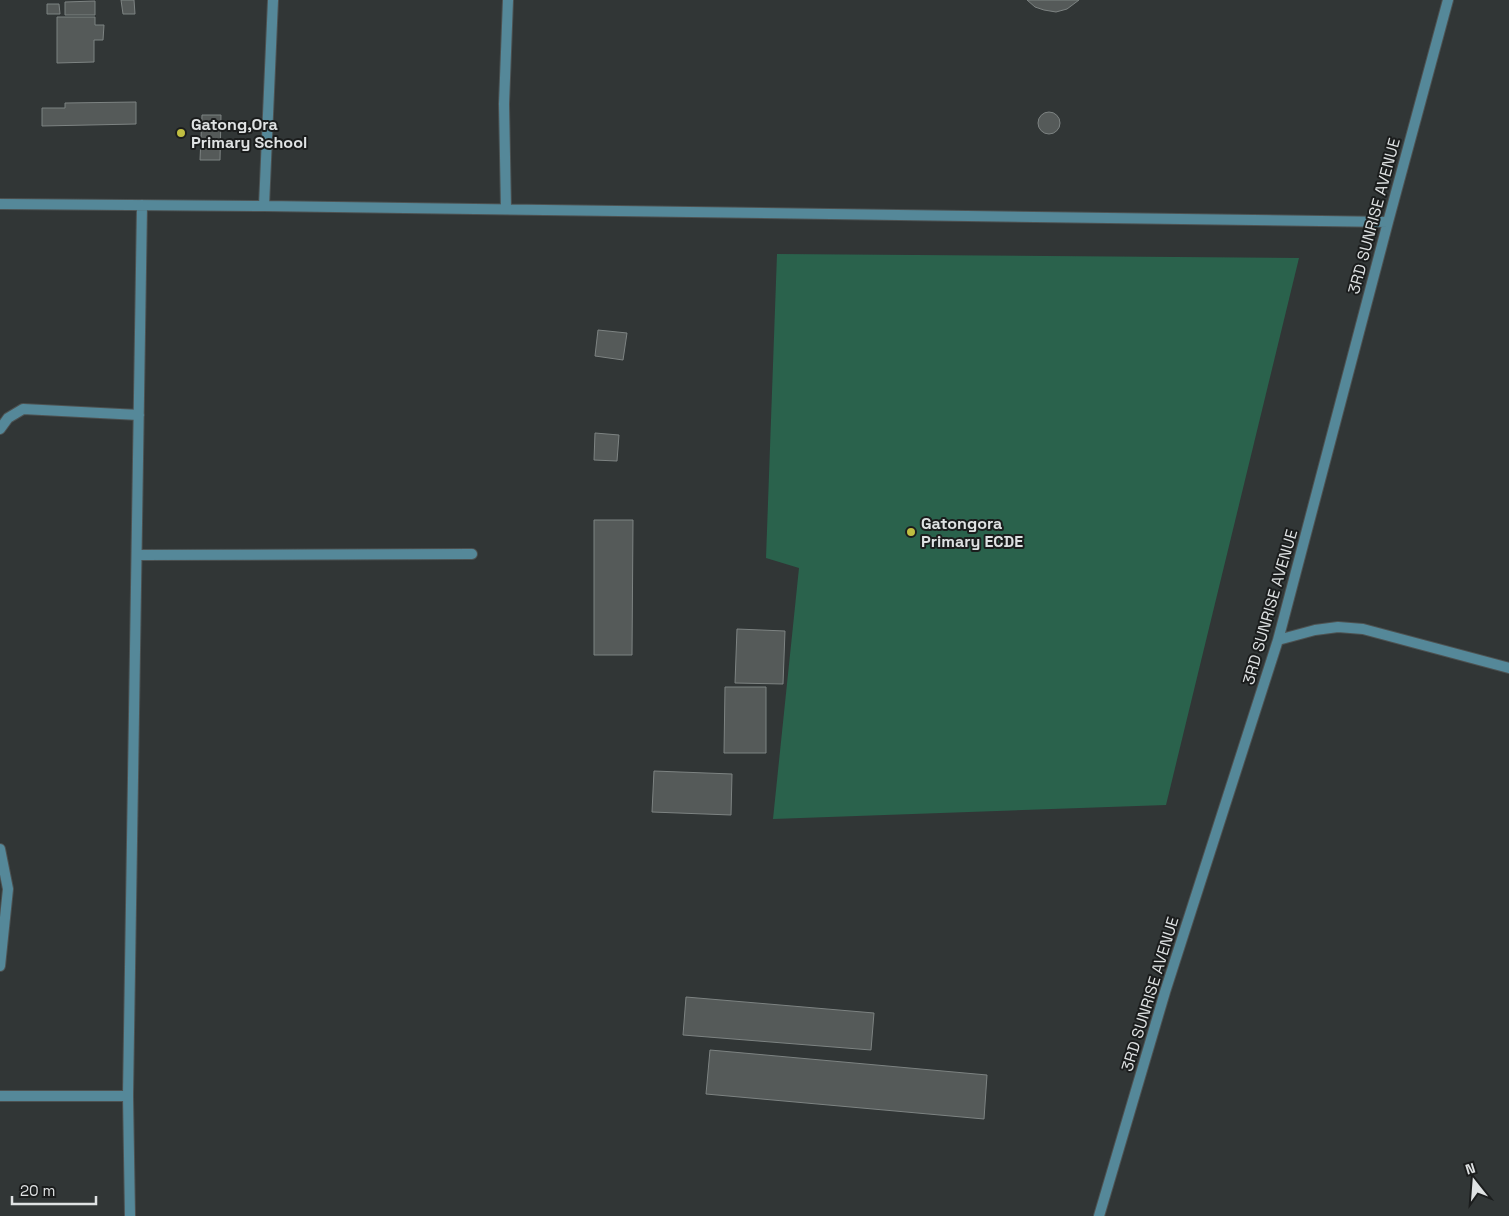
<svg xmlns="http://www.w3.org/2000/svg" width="1509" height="1216" font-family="'Space Grotesk',sans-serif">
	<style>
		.green { fill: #2a624c }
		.building { fill: #555a59; stroke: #7d8382 }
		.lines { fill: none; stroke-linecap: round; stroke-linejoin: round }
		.street-casing { stroke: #4d5252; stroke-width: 12 }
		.street { stroke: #589; stroke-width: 10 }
		.poi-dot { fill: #c0be41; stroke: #1b1d1d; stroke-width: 2 }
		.labels { text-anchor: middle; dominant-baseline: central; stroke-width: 4; stroke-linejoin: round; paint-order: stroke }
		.poi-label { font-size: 16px; font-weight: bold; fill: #dfe2e3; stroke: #1b1d1d; text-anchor: start }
		.street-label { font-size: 16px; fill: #dfe2e3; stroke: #1b1d1d }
	</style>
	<rect width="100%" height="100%" fill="#313636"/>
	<path class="green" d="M777,254l522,4 -133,547 -393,14 26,-251 -33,-10z"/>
	<path class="building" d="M121,0h13l1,14h-12z
		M1027,0h52l-12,9 -11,3 -12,-2 -9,-3z
		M95,1v14h-30v-13z
		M47,4h12l1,10h-13z
		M57,17h38v8h9l-1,15h-9v22l-37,1z
		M136,102v22l-94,2v-18h23v-5z
		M1038 123a11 11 0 1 1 22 0a11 11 0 1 1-22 0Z
		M202,115h19l-1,45h-20z
		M598,330l29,3 -4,27 -28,-4z
		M595,433l24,2 -2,26 -23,-1z
		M594,520h39l-1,135h-38z
		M737,629l48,2 -2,53 -48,-1z
		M725,687h41v66h-42z
		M654,771l78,3 -1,41 -79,-3z
		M686,997l188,16 -3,37 -188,-15z
		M710,1050l277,25 -3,44 -278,-25z"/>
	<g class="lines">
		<g class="street-casing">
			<path id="street" d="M0,204l264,2 1124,16
				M264,206l9,-206
				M506,209l-2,-105 4,-104
				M0,429l8,-11 15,-9 116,6
				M137,555l335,-1
				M1278,640l37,-10 23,-3 25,2 146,39
				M0,849l8,40 -8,77
				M0,1096h128
				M130,1216l-2,-120 14,-891
				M1099,1216l66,-224 113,-352 110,-418 60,-222"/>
		</g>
		<use href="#street" class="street"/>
	</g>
	<g class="poi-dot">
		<circle cx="181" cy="133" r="5"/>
		<circle cx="911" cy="532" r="5"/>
	</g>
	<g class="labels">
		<g class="poi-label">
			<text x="191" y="124">Gatong,Ora<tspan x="191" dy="18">Primary School</tspan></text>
			<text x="921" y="523">Gatongora<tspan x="921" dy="18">Primary ECDE</tspan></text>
		</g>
		<g class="street-label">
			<text transform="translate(1374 216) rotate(-75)">3RD SUNRISE AVENUE</text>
			<text transform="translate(1270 607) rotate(-74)">3RD SUNRISE AVENUE</text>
			<text transform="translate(1150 994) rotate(-73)">3RD SUNRISE AVENUE</text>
		</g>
	</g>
	<g transform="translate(1474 1181) rotate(343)" stroke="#1b1d1d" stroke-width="4" paint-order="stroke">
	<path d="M0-4L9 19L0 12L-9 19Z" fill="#dfe2e3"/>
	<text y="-8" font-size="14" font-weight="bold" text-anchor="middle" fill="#dfe2e3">N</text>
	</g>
	<path d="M12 1196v8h84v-8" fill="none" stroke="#dfe2e3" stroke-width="2.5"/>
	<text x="20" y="1196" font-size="15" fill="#dfe2e3" stroke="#1b1d1d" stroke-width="4" paint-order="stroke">20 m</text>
</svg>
